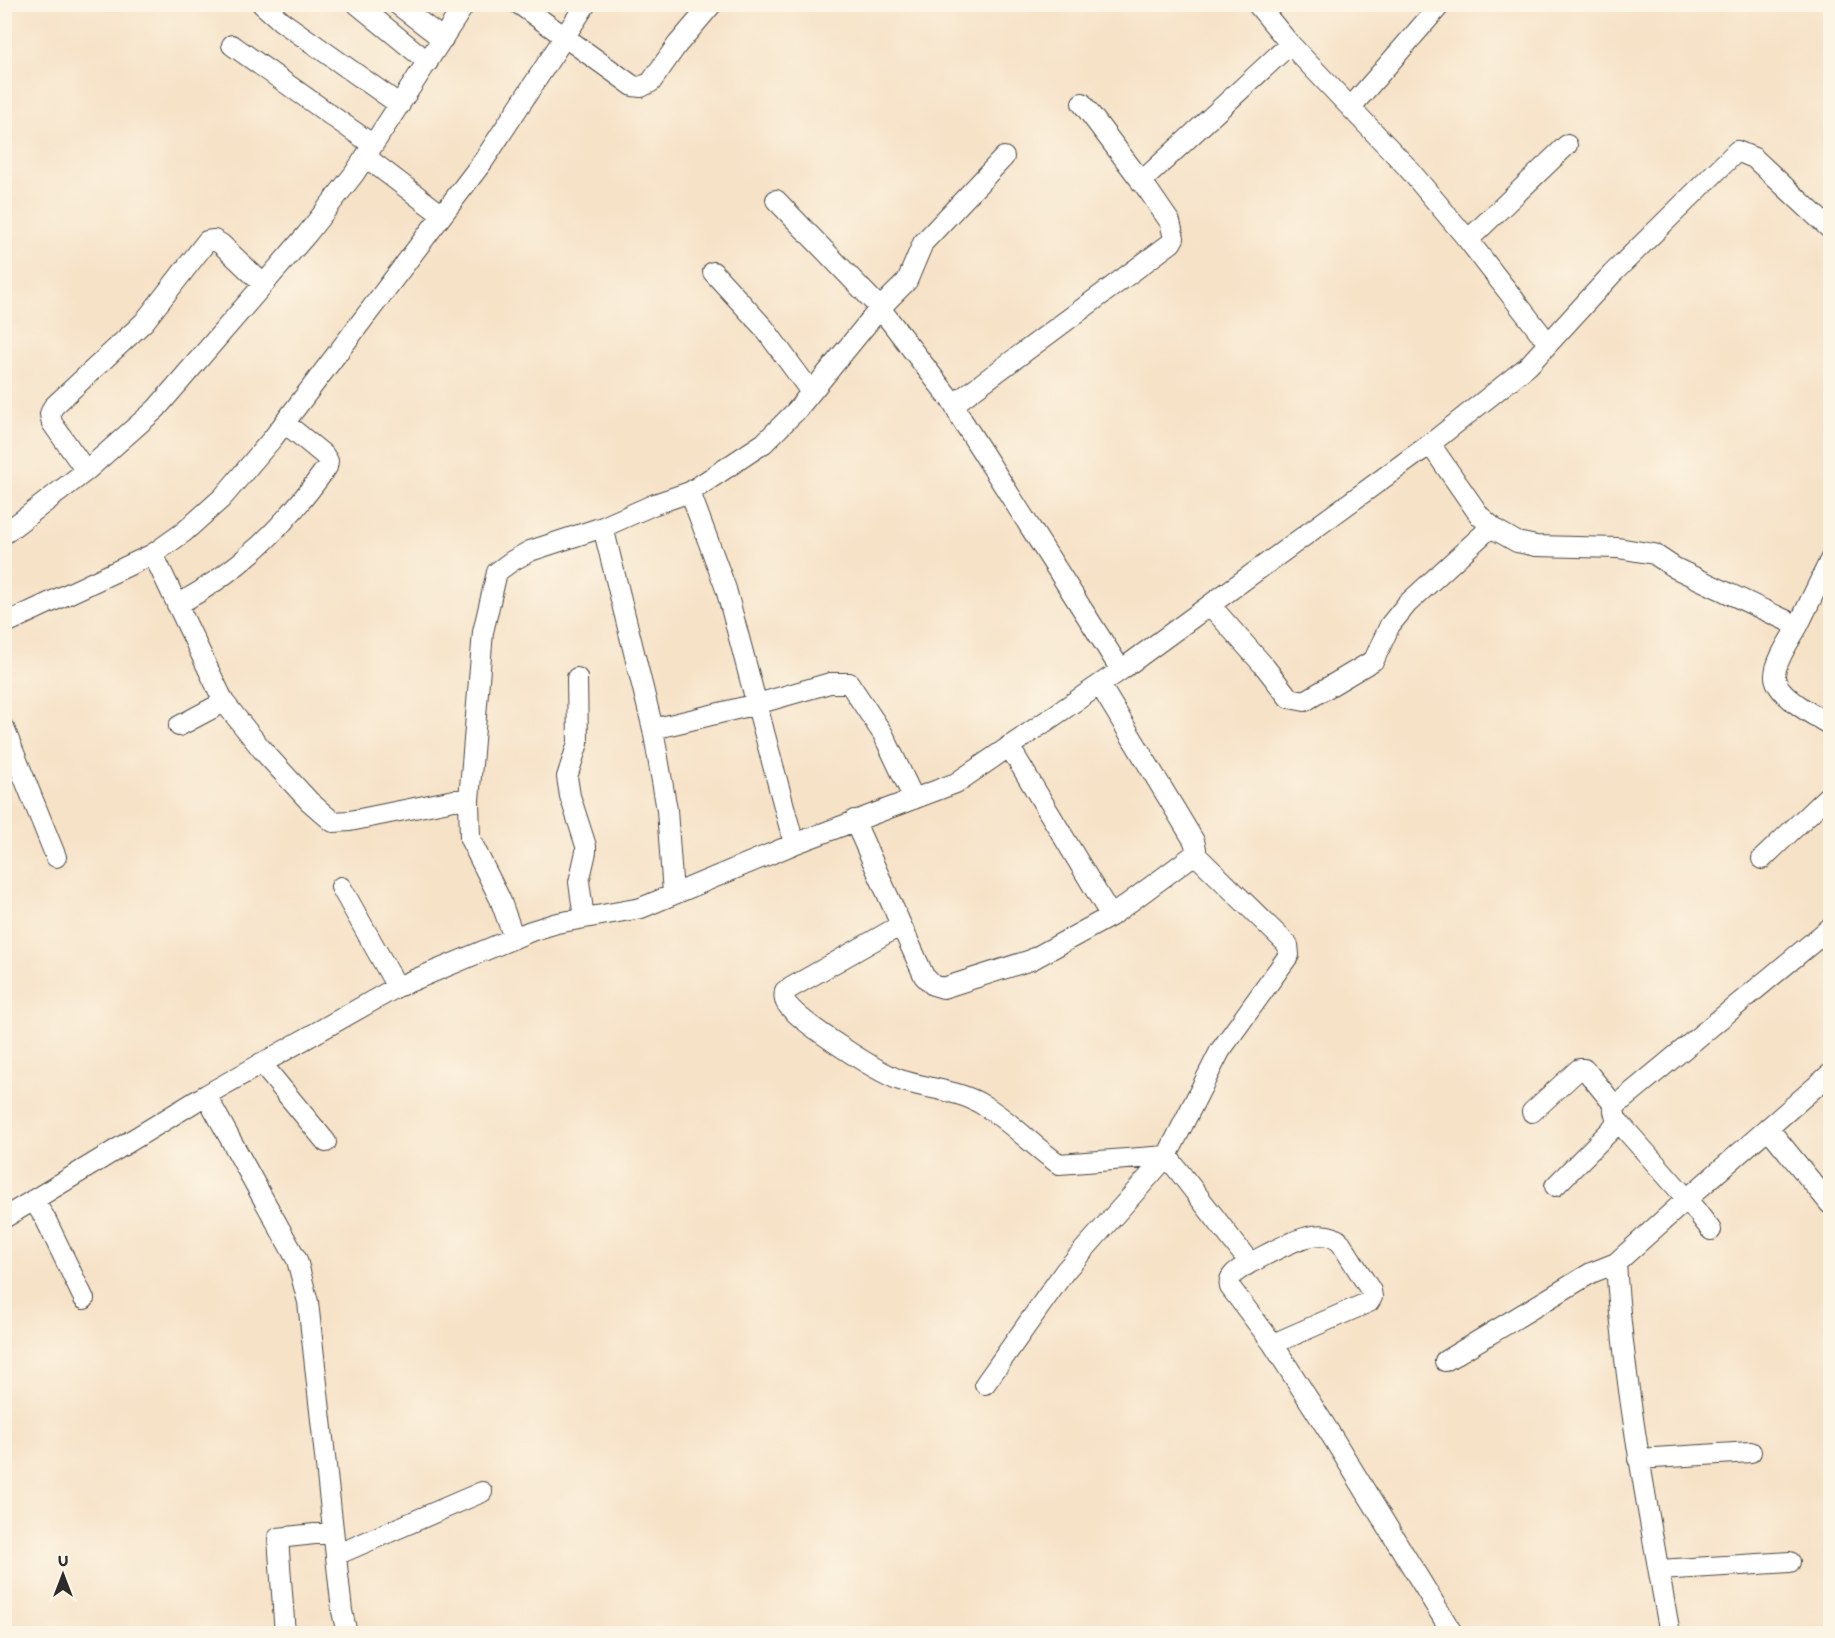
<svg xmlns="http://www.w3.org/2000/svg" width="1835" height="1638" font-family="Itim,sans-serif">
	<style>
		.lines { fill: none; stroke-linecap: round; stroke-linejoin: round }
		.minor-casing { stroke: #494642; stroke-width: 22 }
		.minor { stroke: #fff; stroke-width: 20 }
	</style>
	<rect width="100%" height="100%" fill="#fcf5e5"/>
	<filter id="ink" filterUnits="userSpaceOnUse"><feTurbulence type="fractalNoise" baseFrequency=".0167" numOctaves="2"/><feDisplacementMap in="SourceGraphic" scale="12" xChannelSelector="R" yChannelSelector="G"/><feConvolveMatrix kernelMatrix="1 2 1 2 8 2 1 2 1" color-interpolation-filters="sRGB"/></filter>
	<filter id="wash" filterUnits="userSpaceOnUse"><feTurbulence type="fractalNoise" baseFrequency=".008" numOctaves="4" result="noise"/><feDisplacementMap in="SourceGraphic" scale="24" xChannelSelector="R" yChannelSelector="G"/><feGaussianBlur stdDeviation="1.35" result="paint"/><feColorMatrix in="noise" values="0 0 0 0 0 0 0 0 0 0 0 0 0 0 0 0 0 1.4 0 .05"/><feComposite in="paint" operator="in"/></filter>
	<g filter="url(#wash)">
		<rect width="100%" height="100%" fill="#f6e2c7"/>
	</g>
	<g filter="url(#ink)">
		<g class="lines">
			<g class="minor-casing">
				<path id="minor" d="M262,4l19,17 119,84
					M357,4l71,58
					M397,4l46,35
					M519,4l114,82 8,1 10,-5 26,-37 35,-41
					M1257,4l33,40 117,123 61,73 80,103
					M232,45l141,100
					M1082,103l66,87 22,32 4,16 -3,5 -217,161 8,16 159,250
					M1351,107l90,-103
					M366,157l76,58
					M1141,182l149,-138
					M1468,240l99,-95
					M713,272l51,56 47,64
					M954,404l-74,-96 27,-27 16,-38 81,-86
					M1430,444l50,72 16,14 21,12 19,4 82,2 36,6 21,14 123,58c-7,12 -24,37 -23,51 2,19 40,39 55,48
					M86,471l-34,-48 -2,-9 3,-7 91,-85 63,-81 7,-1 7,4 42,40
					M690,492l74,-49 32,-32 84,-103 -104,-108
					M603,527l50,202 14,81 6,84
					M4,534l82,-63 70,-62 151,-175 47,-60 111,-170
					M153,554l71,148 40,50 45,49 24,21 17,-1 104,-21h15
					M177,605c65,-36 107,-78 150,-138l1,-6 -4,-6 -39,-32
					M1210,605l55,62 24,31 16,3 69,-41 16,-35 17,-21 85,-78
					M4,624l149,-70 31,-22 38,-34 51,-60 211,-278 102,-156
					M1798,626l32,-66
					M577,678l1,65 -11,34 3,19 16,50v6l-7,30 5,36
					M1100,685l94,156 2,8 -1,5 93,91 1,10 -69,96 -53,105 83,107c23,-11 70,-42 91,-20l30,48 1,6 -3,5 -96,42 -43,-57c-3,-13 11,-18 20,-24
					M179,726l45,-24
					M4,728l52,129
					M653,729l104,-25 73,-21h19l34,51 31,65
					M1009,746l102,170
					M854,820l70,156 9,9 10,3 88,-28 80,-44 84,-62
					M1762,859l68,-65
					M341,887l56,100
					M901,925l-116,66c-1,5 -1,9 2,13 14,19 90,68 113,76 27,9 59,10 83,25 28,16 49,41 76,59l108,-8
					M514,938l-14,-39 -30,-60 -1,-39 14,-168 14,-60 15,-11 18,-10 73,-24 52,-23 35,-12 36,97 68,255
					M261,1063l65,79
					M206,1095l91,165 11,42 34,309 5,23
					M1532,1112l47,-43h5l4,4 27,33
					M1768,1128l62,76
					M1555,1186l64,-64
					M33,1200l12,18 39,81
					M4,1218l202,-123 191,-108 134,-56 26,-8 84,-15 153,-64 162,-61 165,-113 309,-226 98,-78 84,-92 125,-123 17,7 76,71
					M1711,1230l-24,-31 -71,-80 -2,-8 1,-5 215,-178
					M1273,1344l60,94 120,196
					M1445,1361l146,-88 25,-10
					M985,1384l80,-113 102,-115
					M1638,1459l113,-7
					M336,1555l146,-63
					M1659,1570l131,-8
					M285,1634l-7,-96 55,-6
					M1670,1634c-22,-124 -46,-245 -54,-371l71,-64 143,-125"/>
			</g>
			<use href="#minor" class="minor"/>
		</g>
	</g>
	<rect width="1835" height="1638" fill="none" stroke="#fcf5e5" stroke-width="24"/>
	<g transform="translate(63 1575)" stroke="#fcf5e5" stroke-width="4.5" paint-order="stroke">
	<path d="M0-4.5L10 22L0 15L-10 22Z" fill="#2b2b2b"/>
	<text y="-9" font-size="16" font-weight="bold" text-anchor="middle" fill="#2b2b2b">U</text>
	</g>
</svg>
